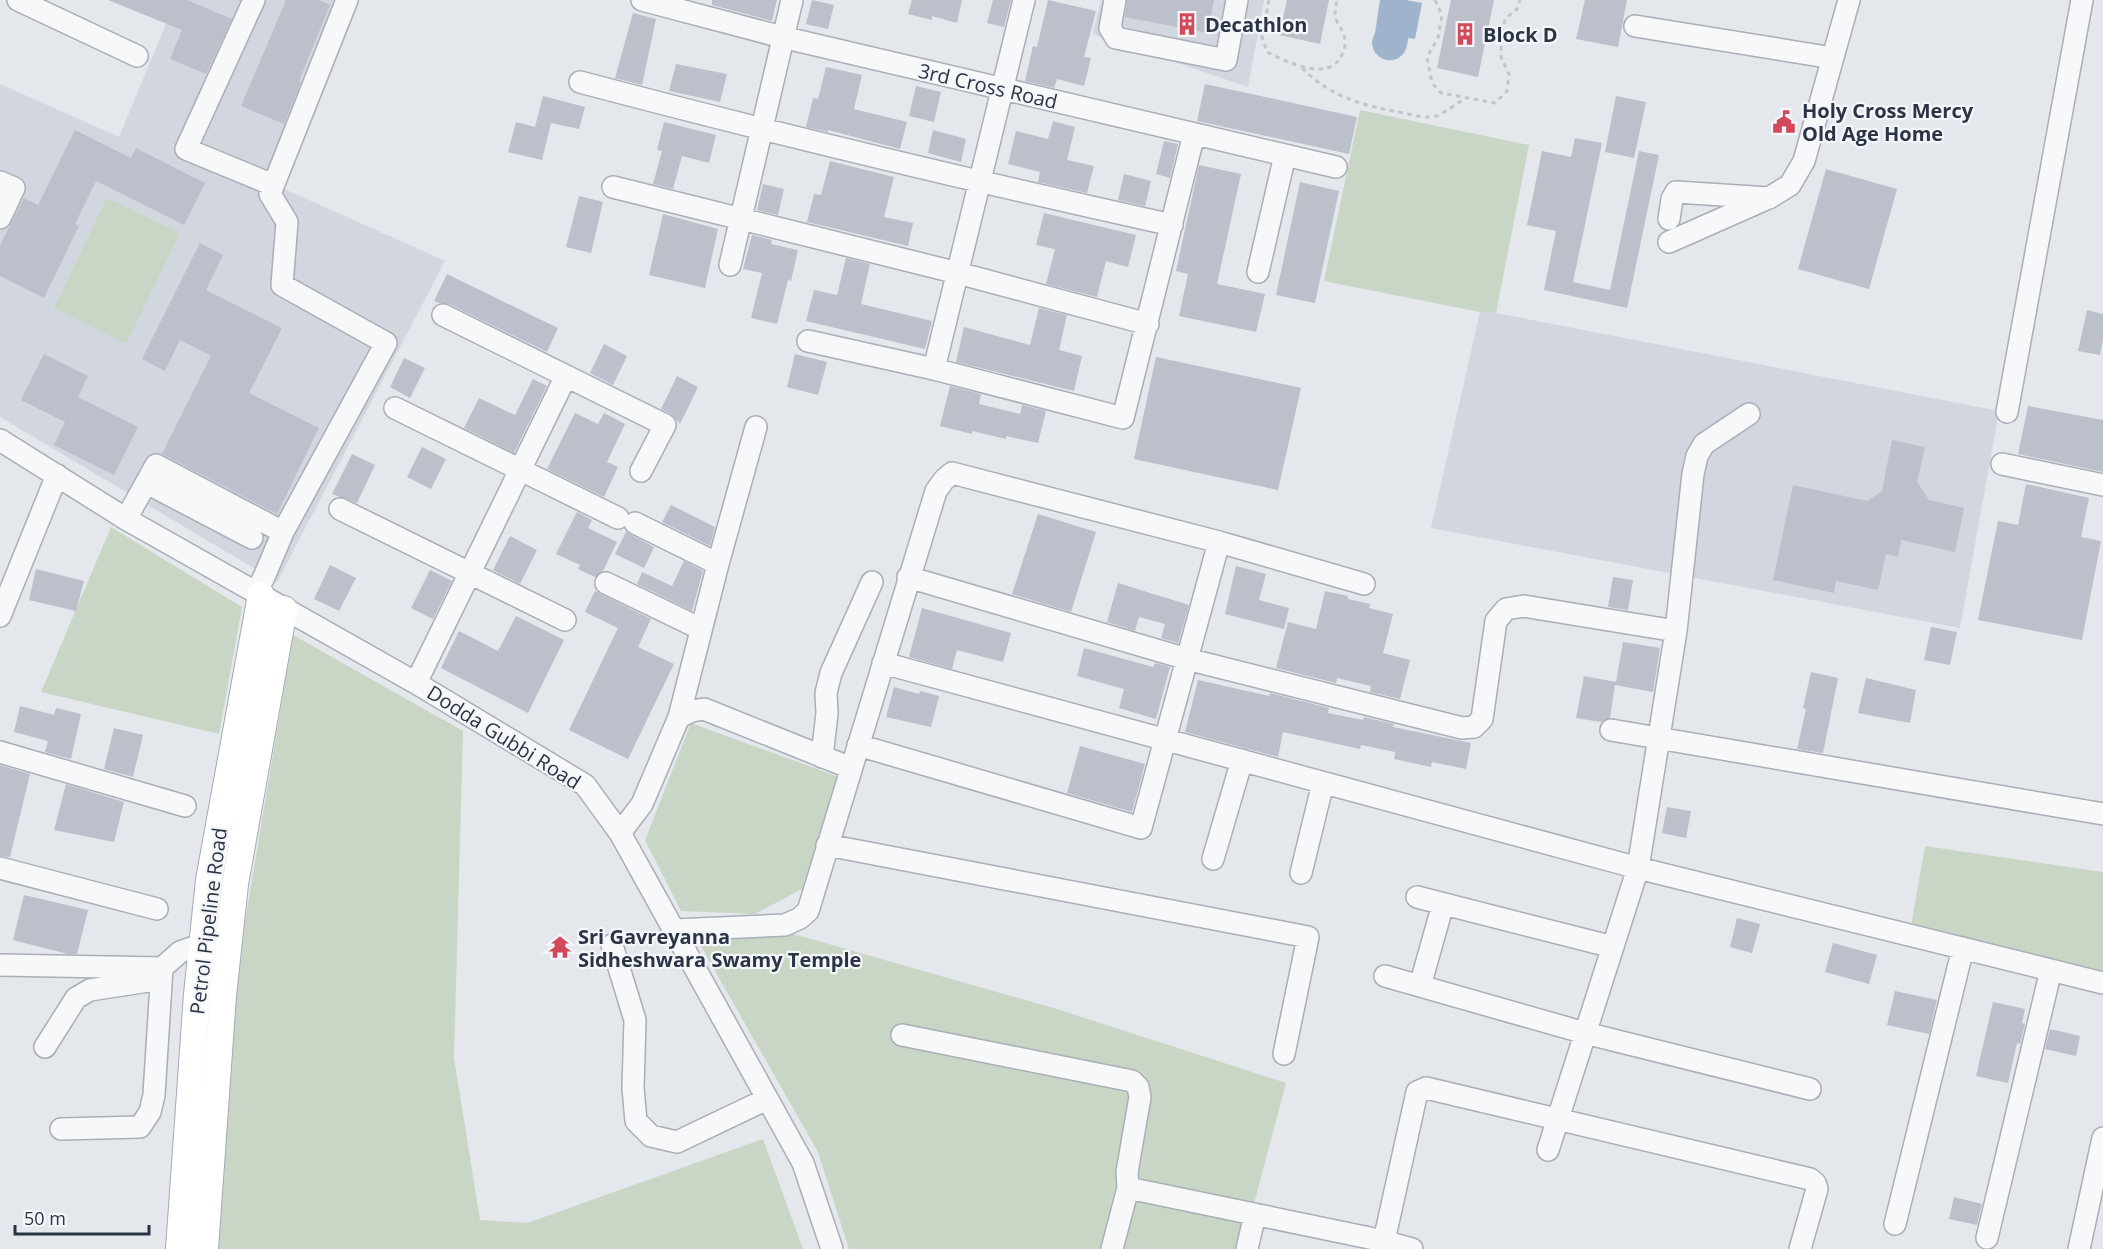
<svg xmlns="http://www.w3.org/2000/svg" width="2103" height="1249" font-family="'Open Sans',sans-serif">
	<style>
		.built { fill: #d2d6de }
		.green { fill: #c9d6c5 }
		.water { fill: #9fb4cc }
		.building { fill: #bbc0ca }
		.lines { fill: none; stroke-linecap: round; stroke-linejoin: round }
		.minor-casing { stroke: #a9aeb7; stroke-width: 24 }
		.major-casing { stroke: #a3abb8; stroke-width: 28 }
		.path { stroke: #c2c5cb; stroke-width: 3; stroke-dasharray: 4.5 4.5; stroke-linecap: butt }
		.minor { stroke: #f7f8fa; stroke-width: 21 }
		.major { stroke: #fff; stroke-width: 26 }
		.labels { text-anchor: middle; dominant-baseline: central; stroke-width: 4.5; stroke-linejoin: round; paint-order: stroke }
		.poi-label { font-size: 20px; font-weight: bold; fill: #2b3445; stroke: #f4f6f9; text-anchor: start }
		.street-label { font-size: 20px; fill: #2b3445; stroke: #f4f6f9 }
	</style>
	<rect width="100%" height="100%" fill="#e4e7ec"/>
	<path class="built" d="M176,0h181l-75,188 163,73 -168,321 -277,-165v-333l119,53z
		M1101,0h163l-16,87 -155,-53z
		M1480,312l16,1 503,98 -39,217 -529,-100z"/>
	<path class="green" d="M1360,110l169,35 -33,168 -16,-1 -156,-31z
		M107,198l73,35 -54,111 -72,-36z
		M111,527l131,80 -23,127 -178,-42z
		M293,635l170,96 -9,327 26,162 47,3 236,-84 40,110h-587l21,-280z
		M691,723l148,54 -37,112 -47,25 -74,-3 -36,-71z
		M1925,846l178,26v102l-192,-47z
		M790,933l267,76 229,74 -44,166h-393l-31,-97 -124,-218z"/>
	<path class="water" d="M1380,0h26l16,3 -7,36 -7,-1c-1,32 -36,26 -36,4 0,-3 2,-6 3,-9 2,-11 3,-22 5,-33z"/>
	<path class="building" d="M108,0h79l45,19 -26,55 -36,-15 12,-29z
		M286,0h33l11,5 -31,76 2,1 -17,42 -43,-18z
		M712,0h65l-5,21 -60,-16z
		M812,0l22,5 -6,24 -22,-5z
		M912,0h50l-5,23 -25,-7v4l-24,-6z
		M993,0h18l-7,27 -17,-4z
		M1048,0l48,11 -12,46 7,1 -7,28 -27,-7 -3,9 -29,-7 8,-35 4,1z
		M1127,0h87l-6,33 -83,-16z
		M1287,0h42l-9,44 -41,-9z
		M1451,0h43l-16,77 -41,-9z
		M1585,0h42l-9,47 -42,-8z
		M633,13l23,6 -14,66 -27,-7z
		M676,64l51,10 -7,28 -51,-11z
		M826,67l36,8 -8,34 53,13 -7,27 -72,-19v2l-22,-5 7,-29 5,1z
		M1205,84l152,33 -8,37 -152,-33z
		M916,86l25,6 -7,30 -25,-6z
		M543,96l42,11 -6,22 -28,-6 -9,37 -34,-8 8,-30 19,5z
		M1616,96l30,6 -12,56 -29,-6z
		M1053,121l22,6 -8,33 27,6 -7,27 -49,-11 2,-10 -32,-8 8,-33 32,8z
		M664,122l52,13 -7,28 -27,-7 -9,33 -20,-5 9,-33 -5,-1z
		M75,130l56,28 5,-10 69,35 -21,42 -88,-44 -21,43 4,2 -35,72 -44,-22v-31l24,-47 14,7z
		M933,130l33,9 -5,23 -33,-9z
		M1575,138l27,5 -29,139 37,8 29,-139 20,4 -32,153 -83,-18 12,-59 -29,-6 15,-74 29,6z
		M1164,141l14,3 -8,34 -14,-4z
		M830,161l64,16 -10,40 29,6 -5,23 -101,-24 7,-28 7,1z
		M1199,165l42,9 -24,110 48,10 -9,38 -77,-16 9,-42 -12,-3z
		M1826,169l71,20 -28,100 -71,-20z
		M1124,174l27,7 -6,25 -27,-6z
		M1300,182l39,9 -24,112 -39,-8z
		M763,184l21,5 -6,26 -21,-5z
		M579,196l24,6 -12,51 -25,-6z
		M1044,213l92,22 -8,32 -22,-6 -9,36 -51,-13 9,-35 -19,-4z
		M663,214l55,15 -13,59 -56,-13z
		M752,235l20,5 -1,4 27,6 -7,31 -3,-1 -11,44 -26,-6 11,-45 -19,-4z
		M200,243l23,12 -17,35 76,38 -33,65 70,35 -42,86 -115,-60 49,-98 -31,-16 -15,31 -23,-12z
		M846,258l24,6 -9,40 71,17 -7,28 -119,-28 8,-31 23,5z
		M447,274l111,54 -11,24 -98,-48 -10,-1 -5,-2z
		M1039,308l28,7 -8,35 23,6 -8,35 -118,-29 8,-35 66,18z
		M2087,310l16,4v25l-3,16 -22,-4z
		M604,344l23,12 -14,29 -23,-12z
		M44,354l44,22 -10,21 60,30 -24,48 -60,-30 11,-23 -44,-22z
		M795,354l32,8 -9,33 -31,-8z
		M1156,357l145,31 -23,102 -144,-31z
		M404,358l21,10 -15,30 -20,-11z
		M677,376l21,11 -18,37 -9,-10 -10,-5z
		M533,379l14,7 -33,67 -50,-25 15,-30 36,17z
		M950,386l31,8 -2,10 41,10 2,-9 24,6 -8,32 -32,-7v3l-34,-8v3l-32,-8z
		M2028,406l75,14v52l-85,-18z
		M575,413l23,11 6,-11 21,11 -18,38 11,5 -14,30 -57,-28z
		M1892,440l33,7 -8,35 12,18 35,8 -9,44 -54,-12 -3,17 -12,-3 -8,36 -42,-9 -2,12 -61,-13 20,-95 74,16 15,-10z
		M422,447l24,12 -15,30 -24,-12z
		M352,454l23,11 -18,38 -25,-9z
		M2026,484l63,14 -8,39 20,4 -19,99 -104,-20 20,-99 20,4z
		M671,505l44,22 -5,19 -48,-24z
		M577,512l15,8 -4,8 29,14 -14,29 -8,6 -17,-8 2,-4 -24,-11z
		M1038,514l58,18 -25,80 -59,-18z
		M626,532l28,15 -10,21 -29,-14z
		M510,536l27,14 -17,34 -27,-14z
		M684,561l19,10 -11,40 -55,-27 5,-12 30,14z
		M330,565l26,13 -17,33 -25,-12z
		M1236,566l30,8 -7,26 30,8 -5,21 -59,-15z
		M36,569l48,12 -8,30 -47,-11z
		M430,570l22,11 -19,38 -22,-11z
		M1613,577l20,3 -5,30 -20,-3z
		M1118,583l71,22 -11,38 -17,-5 4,-14 -26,-7 -4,14 -28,-9z
		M595,591l56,28 -13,28 36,17 -46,95 -59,-29 49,-102 -33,-16z
		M1325,591l23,5v3l22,5 -1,4 24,6 -10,39 27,7 -10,39 -30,-7 1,-6 -34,-8 -1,5 -60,-15 12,-46 28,7z
		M922,608l89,25 -8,29 -46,-12 -5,19 -43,-12z
		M516,616l48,24 -36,73 -87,-45 18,-37 39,20z
		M1931,627l26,5 -7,33 -26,-5z
		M1623,642l37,6 -7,44 -38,-7 -5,33 -9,4 -25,-4 8,-42 32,6z
		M1084,648l69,19 2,-4 15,4 -14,52 -37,-11 5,-19 -47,-13z
		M1811,672l27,6 -15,75 -26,-4 9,-40 -3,-1z
		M1866,678l50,12 -6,33 -52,-10z
		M1198,680l71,16 1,-3 59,15 -1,5 35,7 1,-3 30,7 -1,3 78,16 -5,26 -34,-7 -1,5 -37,-8 1,-7 -34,-7 -1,4 -77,-17 -5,25 -93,-25z
		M894,687l25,7 1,-3 19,5 -8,31 -45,-10z
		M20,706l34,9 2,-7 25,6 -10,45 -26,-7 3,-11 -34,-9z
		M114,728l29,7 -10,42 -29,-8z
		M1080,746l65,18 -13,48 -65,-19z
		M0,765l30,9 -20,83 -10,-1z
		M66,784l58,18 -10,40 -60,-12z
		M1667,807l24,4 -5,27 -24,-5z
		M24,895l64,15 -11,44h-9l-55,-14z
		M1737,918l23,6 -8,29 -22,-6z
		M1833,943l44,12 -8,29 -44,-12z
		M1895,991l42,9 -8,34 -42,-9z
		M1993,1002l32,7 -3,14 3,1 -5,20 -3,-1 -9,40 -32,-7z
		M2050,1029l30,7 -4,20 -31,-7z
		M1954,1197l28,7 -5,21 -28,-6z"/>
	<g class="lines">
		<g class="minor-casing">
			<path id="minor" d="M18,0l119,56
				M254,0l-68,149 87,36
				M642,0l140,37 554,130
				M1115,0l-5,28 6,10 110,22 11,-60
				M1635,26l198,32
				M580,82c196,52 393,99 592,143
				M0,182l14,6 -14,30
				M613,187l345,86 190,51
				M1669,219l3,-20 4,-7 93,6 21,-13 14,-24 45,-161
				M1669,242l95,-42
				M730,265l62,-265
				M1258,272l27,-117
				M443,315l222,110 -24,46
				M808,341l126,28 189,49 71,-284
				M934,369l90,-369
				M395,408l223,110
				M2007,412l75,-412
				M0,440l126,79 290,164 169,102 35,48 183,330 29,86
				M2002,464l101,21
				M147,483l105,55
				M340,509l225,111
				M126,519l30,-54 127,67
				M635,523l83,41
				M908,577l279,82 275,69 12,-1 8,-8 14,-98 10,-12 18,-3 152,25
				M606,583l95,46
				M256,592l8,-15 19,-45 103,-189 -104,-58 5,-63 -17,-28 77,-194
				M0,616l57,-141
				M883,663l755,205 465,115
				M416,683l150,-307
				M679,717l39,-153 38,-137
				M1611,730l492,84
				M858,745l283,83 78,-286
				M0,752l185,54
				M822,757l5,-44 -1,-20 5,-20 41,-91
				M620,833l22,-29 37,-87 13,-6 12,-2 147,59
				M827,845l481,92 -24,117
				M1213,859l29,-99
				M0,868l157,41
				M1301,873l22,-90
				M1417,897l196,50
				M674,930l111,-5 15,-7 8,-7 128,-420 8,-11 8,-7 267,69 145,42
				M612,945l23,75 -2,68 3,33 15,15 26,6 90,-43
				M0,965l162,3
				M1385,976l200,57 225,56
				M1420,986l23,-82
				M902,1035l230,46 6,6 2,10 -13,75 1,16 -16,61
				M45,1047l31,-49 14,-8 71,-11
				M61,1129l79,-2 10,-15 4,-17 8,-127 18,-16 22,-8
				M1548,1150l90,-282 38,-237 17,-157 4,-18 7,-12 45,-30
				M1128,1188l256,53 28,8
				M1895,1224l68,-276
				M1987,1238l64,-268
				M1384,1241l33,-149 9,-4 384,91 5,4 2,6 -17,60
				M1247,1249l8,-35
				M2079,1249l24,-111"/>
		</g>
		<g class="major-casing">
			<path id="major" d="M179,1249l18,-255 12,-114 52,-285
				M205,1249l18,-253 12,-112 49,-275"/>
		</g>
		<path class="path" d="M1269,0l-7,37 5,15c18,9 60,30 73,6 3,-5 6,-12 5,-18 -4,-20 -14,-14 -8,-40
			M1435,0l7,15 -4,23 -11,19 5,26 9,10 54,10 12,-12 2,-17 -8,-17v-19l4,-19 12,-10 3,-9
			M1302,68c30,30 62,38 102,45 9,2 23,6 32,3 10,-4 20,-12 29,-17"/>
		<use href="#minor" class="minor"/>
		<use href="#major" class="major"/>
	</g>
	<defs>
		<g id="building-bare" transform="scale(1.8)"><path d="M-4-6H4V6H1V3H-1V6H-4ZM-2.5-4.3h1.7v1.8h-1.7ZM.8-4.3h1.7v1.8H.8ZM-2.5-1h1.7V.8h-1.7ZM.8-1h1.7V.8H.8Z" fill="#d1495b" stroke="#f4f6f9" stroke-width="2.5" paint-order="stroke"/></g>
		<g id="civic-bare" transform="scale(1.8)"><path d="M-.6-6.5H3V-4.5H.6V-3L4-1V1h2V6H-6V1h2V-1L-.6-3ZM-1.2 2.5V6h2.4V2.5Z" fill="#d1495b" stroke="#f4f6f9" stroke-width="2.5" paint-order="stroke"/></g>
		<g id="temple-bare" transform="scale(1.8)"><path d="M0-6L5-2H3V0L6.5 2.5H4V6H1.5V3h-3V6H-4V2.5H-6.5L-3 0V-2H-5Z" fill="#d1495b" stroke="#f4f6f9" stroke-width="2.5" paint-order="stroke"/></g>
	</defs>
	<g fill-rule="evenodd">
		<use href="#building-bare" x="1187" y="24"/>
		<use href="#building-bare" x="1465" y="34"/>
		<use href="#civic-bare" x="1784" y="122"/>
		<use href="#temple-bare" x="560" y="947"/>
	</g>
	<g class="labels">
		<g class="poi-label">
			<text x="1205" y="24">Decathlon</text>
			<text x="1483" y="34">Block D</text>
			<text x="1802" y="110">Holy Cross Mercy<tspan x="1802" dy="23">Old Age Home</tspan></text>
			<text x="578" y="936">Sri Gavreyanna<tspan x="578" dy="23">Sidheshwara Swamy Temple</tspan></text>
		</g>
		<g class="street-label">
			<text transform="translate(988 86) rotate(13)">3rd Cross Road</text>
			<text transform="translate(504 737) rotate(32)">Dodda Gubbi Road</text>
			<text transform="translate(208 921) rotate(-83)">Petrol Pipeline Road</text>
		</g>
	</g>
	<path d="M15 1225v9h134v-9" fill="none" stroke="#2b3445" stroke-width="3"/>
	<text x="24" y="1225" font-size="18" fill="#2b3445" stroke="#f4f6f9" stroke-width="4.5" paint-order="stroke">50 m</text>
</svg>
